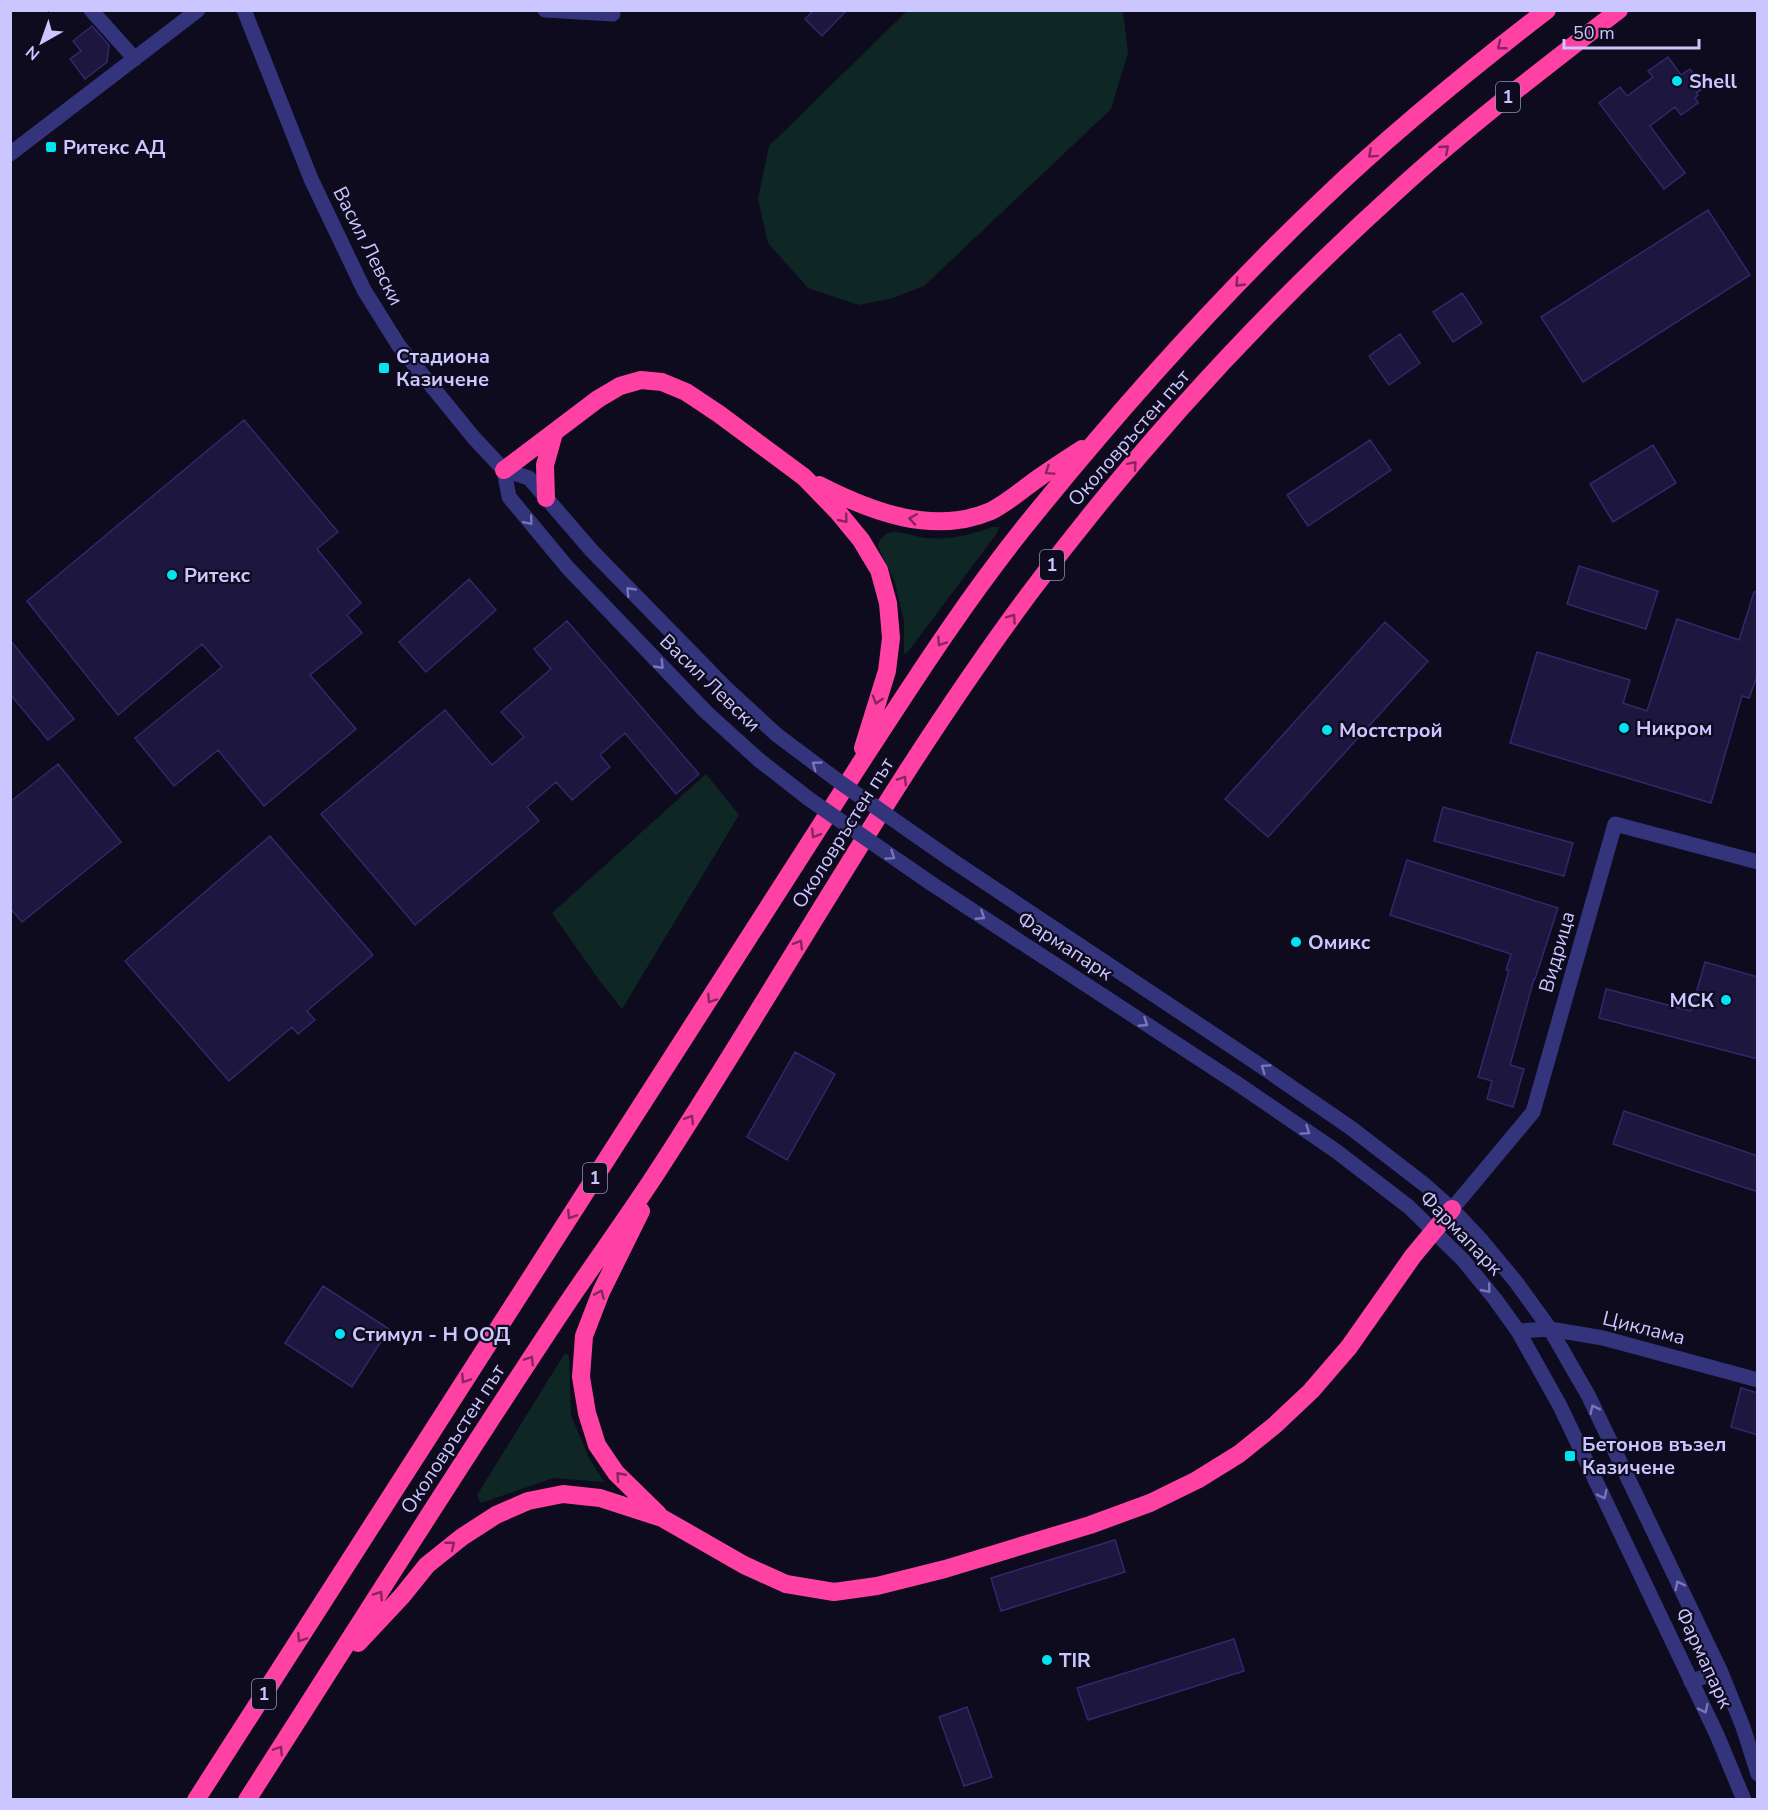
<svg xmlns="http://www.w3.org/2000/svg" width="1768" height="1810" font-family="'Nunito Sans',sans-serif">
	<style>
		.green { fill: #0e2725 }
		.building { fill: #1d163e; stroke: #32286b; stroke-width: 1.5 }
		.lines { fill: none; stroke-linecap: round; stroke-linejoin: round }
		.minor { stroke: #34347d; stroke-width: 15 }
		.highway { stroke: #ff41a4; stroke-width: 18 }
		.minor-bridge { stroke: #34347d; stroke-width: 15 }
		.oneway { stroke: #862660 }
		.oneway2 { stroke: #7876b8 }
		.poi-dot { fill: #00e3f1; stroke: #0d0b1d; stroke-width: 2 }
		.labels { text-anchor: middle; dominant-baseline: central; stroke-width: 4.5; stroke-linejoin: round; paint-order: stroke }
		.shield { fill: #0d0b1d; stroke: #928ebb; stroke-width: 1.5 }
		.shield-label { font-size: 18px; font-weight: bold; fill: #cbc6ff }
		.poi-label { font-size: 20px; font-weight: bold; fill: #cbc6ff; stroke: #0d0b1d; text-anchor: start }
		.street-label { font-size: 20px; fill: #cbc6ff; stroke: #0d0b1d }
	</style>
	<rect width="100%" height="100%" fill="#0d0b1d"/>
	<path class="green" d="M907,11h216l5,42 -17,56 -187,177 -31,12 -34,7 -51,-17 -40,-45 -10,-44 11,-53z
		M992,527h7l-2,6 -90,120 -3,1v-33l-9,-38 -17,-37c1,-7 8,-14 16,-14 11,0 22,5 33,6 22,2 44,-3 65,-11z
		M706,774l33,41 -117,194 -23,-29 -47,-67z
		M565,1353l4,3 2,59 18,43 15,24 -50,-4 -73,25 -4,-8z"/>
	<path class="building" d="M814,10h33l-25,26 -17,-17z
		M92,26l17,19 -2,17 -22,17 -15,-20 11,-8 -8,-10z
		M1668,57l13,18 9,-6 14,19 -8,5 2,2 -3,3 3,5 -17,12 -6,-8 -25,19 35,47 -21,16 -65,-86 21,-16 7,9 26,-19 -5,-6z
		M1708,210l42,65 -167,107 -42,-65z
		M1462,293l20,30 -29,19 -20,-30z
		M1400,334l20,29 -31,22 -20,-29z
		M244,420l94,112 -21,17 44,54 -14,12 15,18 -52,42 46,54 -92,77 -46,-56 -44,36 -39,-48 87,-71 -20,-23 -84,71 -91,-114z
		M1370,440l21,30 -83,56 -21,-31z
		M1653,445l23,38 -63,39 -23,-38z
		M1579,566l79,25 -12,38 -79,-25z
		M469,579l27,31 -70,62 -27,-30z
		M1754,592h4v82l-9,24 -7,-2 -31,107 -201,-60 27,-91 93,28 -7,23 24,8 30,-92 62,21z
		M567,621l132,153 -23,20 -51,-61 -25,22 10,12 -38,33 -16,-18 -29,25 12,14 -124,104 -94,-111 124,-104 47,55 32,-28 -23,-25 50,-43 -17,-20z
		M1385,622l43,39 -160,176 -43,-38z
		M10,640l64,79 -26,21 -38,-46z
		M58,764l63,78 -99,80 -12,-14v-106z
		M1443,807l130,36 -9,33 -130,-35z
		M270,836l103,119 -66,56 8,9 -17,14 -6,-7 -63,54 -104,-120z
		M1407,860l151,48 -23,71h-1l-24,86 14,4 -11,38 -26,-8 5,-18 -14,-4 31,-107h-3l5,-16 -121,-39z
		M1705,962l53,15v82l-159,-41 7,-29 85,22z
		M795,1052l40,22 -48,86 -40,-23z
		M1624,1111l134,45v36l-145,-48z
		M323,1286l66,43 -37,58 -67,-44z
		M1741,1388l17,5v42l-27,-8z
		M1115,1540l10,32 -124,39 -10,-33z
		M1234,1639l10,32 -156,49 -11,-32z
		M967,1707l25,70 -28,9 -25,-69z"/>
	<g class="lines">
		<path class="minor" d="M91,10l44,49
			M244,10l67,169 53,111 35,56 75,92 30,32 25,8 63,73 135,138 50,46
			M545,10l68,4
			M10,154l188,-144
			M504,470l5,27 59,71 138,144 53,48
			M950,859l305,203 96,66 74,57 27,24 30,32 34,41 34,47 38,66 132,275 23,57 15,47
			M932,884l306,200 98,67 73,56 54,53 32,39 23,32 42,75 157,329 27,65
			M1452,1209l81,-97 82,-288 143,38
			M1518,1331l32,-2 53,9 155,42
			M1691,1682l29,-12"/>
		<path class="highway" d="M504,470l94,-71 22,-13 21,-6 21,2 24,10 33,22 85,63 34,35 23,28 18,30 9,33 3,35 -4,33 -24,77
			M819,485c51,26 114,51 172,26 18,-9 33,-23 49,-34 14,-10 28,-19 42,-28
			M546,498l-1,-33 9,-32
			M641,1211l-40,81 -17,44 -3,41 6,36 10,32 19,28 42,41
			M358,1643l44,-47 25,-31 35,-28 34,-22 32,-14 35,-7 37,4 62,20 82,47 42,19 48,8 43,-6 68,-17 145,-44 60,-22 47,-23 42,-26 36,-29 36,-34 38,-44 64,-91 39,-47
			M196,1800l662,-1033c57,-88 114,-177 181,-258 88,-108 182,-213 283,-309 71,-68 147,-130 225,-190
			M247,1800c105,-164 208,-328 315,-489 32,-48 66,-94 97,-142 124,-191 234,-392 370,-575 109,-146 234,-282 369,-404 70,-64 146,-122 221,-180"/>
		<path class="minor-bridge" d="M777,735l64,48 109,76
			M759,760l50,39 123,85"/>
	</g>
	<defs><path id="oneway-chevron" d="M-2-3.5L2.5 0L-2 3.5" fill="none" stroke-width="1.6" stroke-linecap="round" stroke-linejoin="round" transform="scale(1.5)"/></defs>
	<g class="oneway">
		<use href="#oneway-chevron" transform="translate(1501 46) rotate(142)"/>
		<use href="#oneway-chevron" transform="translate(1445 149) rotate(-41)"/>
		<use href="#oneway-chevron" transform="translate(1372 154) rotate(138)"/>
		<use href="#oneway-chevron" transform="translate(1239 283) rotate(134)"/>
		<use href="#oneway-chevron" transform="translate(1133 465) rotate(-49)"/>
		<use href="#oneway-chevron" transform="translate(1049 471) rotate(146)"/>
		<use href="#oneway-chevron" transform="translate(844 519) rotate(51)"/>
		<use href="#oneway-chevron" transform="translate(913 519) rotate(-171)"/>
		<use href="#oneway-chevron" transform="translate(1012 618) rotate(-55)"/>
		<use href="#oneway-chevron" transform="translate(941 642) rotate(124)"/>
		<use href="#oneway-chevron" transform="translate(877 700) rotate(107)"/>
		<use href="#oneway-chevron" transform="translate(903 780) rotate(-57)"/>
		<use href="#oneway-chevron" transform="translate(815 834) rotate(122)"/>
		<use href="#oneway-chevron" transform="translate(799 944) rotate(-58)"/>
		<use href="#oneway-chevron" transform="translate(711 999) rotate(123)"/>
		<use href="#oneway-chevron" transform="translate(690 1119) rotate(-58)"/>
		<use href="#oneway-chevron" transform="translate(571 1215) rotate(123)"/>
		<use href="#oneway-chevron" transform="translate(600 1294) rotate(-67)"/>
		<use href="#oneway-chevron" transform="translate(530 1360) rotate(-57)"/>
		<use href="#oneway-chevron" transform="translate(465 1379) rotate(123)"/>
		<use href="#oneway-chevron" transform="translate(620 1476) rotate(-132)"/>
		<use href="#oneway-chevron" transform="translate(451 1545) rotate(-39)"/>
		<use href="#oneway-chevron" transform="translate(379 1595) rotate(-57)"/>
		<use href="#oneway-chevron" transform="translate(301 1638) rotate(123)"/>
		<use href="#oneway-chevron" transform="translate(279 1750) rotate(-57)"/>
	</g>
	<g class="oneway2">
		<use href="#oneway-chevron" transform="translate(529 521) rotate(50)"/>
		<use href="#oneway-chevron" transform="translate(630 591) rotate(-134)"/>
		<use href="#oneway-chevron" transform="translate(660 665) rotate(46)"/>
		<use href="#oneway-chevron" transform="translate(816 765) rotate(-144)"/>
		<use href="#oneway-chevron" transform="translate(891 856) rotate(34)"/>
		<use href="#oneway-chevron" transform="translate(981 916) rotate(33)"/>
		<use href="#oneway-chevron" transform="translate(1144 1023) rotate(33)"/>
		<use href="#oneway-chevron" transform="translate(1265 1068) rotate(-145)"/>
		<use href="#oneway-chevron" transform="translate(1306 1131) rotate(34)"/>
		<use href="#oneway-chevron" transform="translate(1487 1289) rotate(51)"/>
		<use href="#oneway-chevron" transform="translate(1594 1409) rotate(-116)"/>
		<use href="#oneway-chevron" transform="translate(1603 1495) rotate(64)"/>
		<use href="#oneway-chevron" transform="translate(1679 1585) rotate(-116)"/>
		<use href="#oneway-chevron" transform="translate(1704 1709) rotate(64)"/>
	</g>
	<g class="poi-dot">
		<circle cx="1677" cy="81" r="6"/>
		<rect x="45" y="141" width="12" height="12" rx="3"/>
		<rect x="378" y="362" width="12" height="12" rx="3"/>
		<circle cx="172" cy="575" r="6"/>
		<circle cx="1624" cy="728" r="6"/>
		<circle cx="1327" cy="730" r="6"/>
		<circle cx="1296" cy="942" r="6"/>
		<circle cx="1726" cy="1000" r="6"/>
		<circle cx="340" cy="1334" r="6"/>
		<rect x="1564" y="1450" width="12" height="12" rx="3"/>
		<circle cx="1047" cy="1660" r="6"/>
	</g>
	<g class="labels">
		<g class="shield">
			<rect x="1496" y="82" width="24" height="30" rx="4.5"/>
			<rect x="1040" y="550" width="24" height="30" rx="4.5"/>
			<rect x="583" y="1163" width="24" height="30" rx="4.5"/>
			<rect x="252" y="1679" width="24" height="30" rx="4.5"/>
		</g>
		<g class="shield-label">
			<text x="1508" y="97">1</text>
			<text x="1052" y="565">1</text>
			<text x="595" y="1178">1</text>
			<text x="264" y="1694">1</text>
		</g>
		<g class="poi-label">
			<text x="1689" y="81">Shell</text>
			<text x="63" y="147">Ритекс АД</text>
			<text x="396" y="356">Стадиона<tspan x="396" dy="23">Казичене</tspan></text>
			<text x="184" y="575">Ритекс</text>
			<text x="1636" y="728">Никром</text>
			<text x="1339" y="730">Мостстрой</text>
			<text x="1308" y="942">Омикс</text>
			<text x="1714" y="1000" text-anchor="end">МСК</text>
			<text x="352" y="1334">Стимул - Н ООД</text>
			<text x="1582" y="1444">Бетонов възел<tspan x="1582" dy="23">Казичене</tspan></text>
			<text x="1059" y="1660">TIR</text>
		</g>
		<g class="street-label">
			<text transform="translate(368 246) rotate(63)">Васил Левски</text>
			<text transform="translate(1129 438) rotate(-49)">Околовръстен път</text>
			<text transform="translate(710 683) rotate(44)">Васил Левски</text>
			<text transform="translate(843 833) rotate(-58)">Околовръстен път</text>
			<text transform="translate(1065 946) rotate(33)">Фармапарк</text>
			<text transform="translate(1557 952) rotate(-74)">Видрица</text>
			<text transform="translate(1461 1233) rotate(46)">Фармапарк</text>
			<text transform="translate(1644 1328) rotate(14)">Циклама</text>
			<text transform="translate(453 1439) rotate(-57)">Околовръстен път</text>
			<text transform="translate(1704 1658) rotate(65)">Фармапарк</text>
		</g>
	</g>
	<rect width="1768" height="1810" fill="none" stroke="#cbc6ff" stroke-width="24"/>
	<g transform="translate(42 42) rotate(220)" stroke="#0d0b1d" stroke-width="4.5" paint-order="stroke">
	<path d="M0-4.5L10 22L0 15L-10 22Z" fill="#cbc6ff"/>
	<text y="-9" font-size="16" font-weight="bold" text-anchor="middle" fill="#cbc6ff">N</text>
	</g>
	<path d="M1564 39v9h135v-9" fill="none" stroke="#cbc6ff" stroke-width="3"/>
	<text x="1573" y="39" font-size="18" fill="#cbc6ff" stroke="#0d0b1d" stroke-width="4.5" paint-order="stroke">50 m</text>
</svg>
